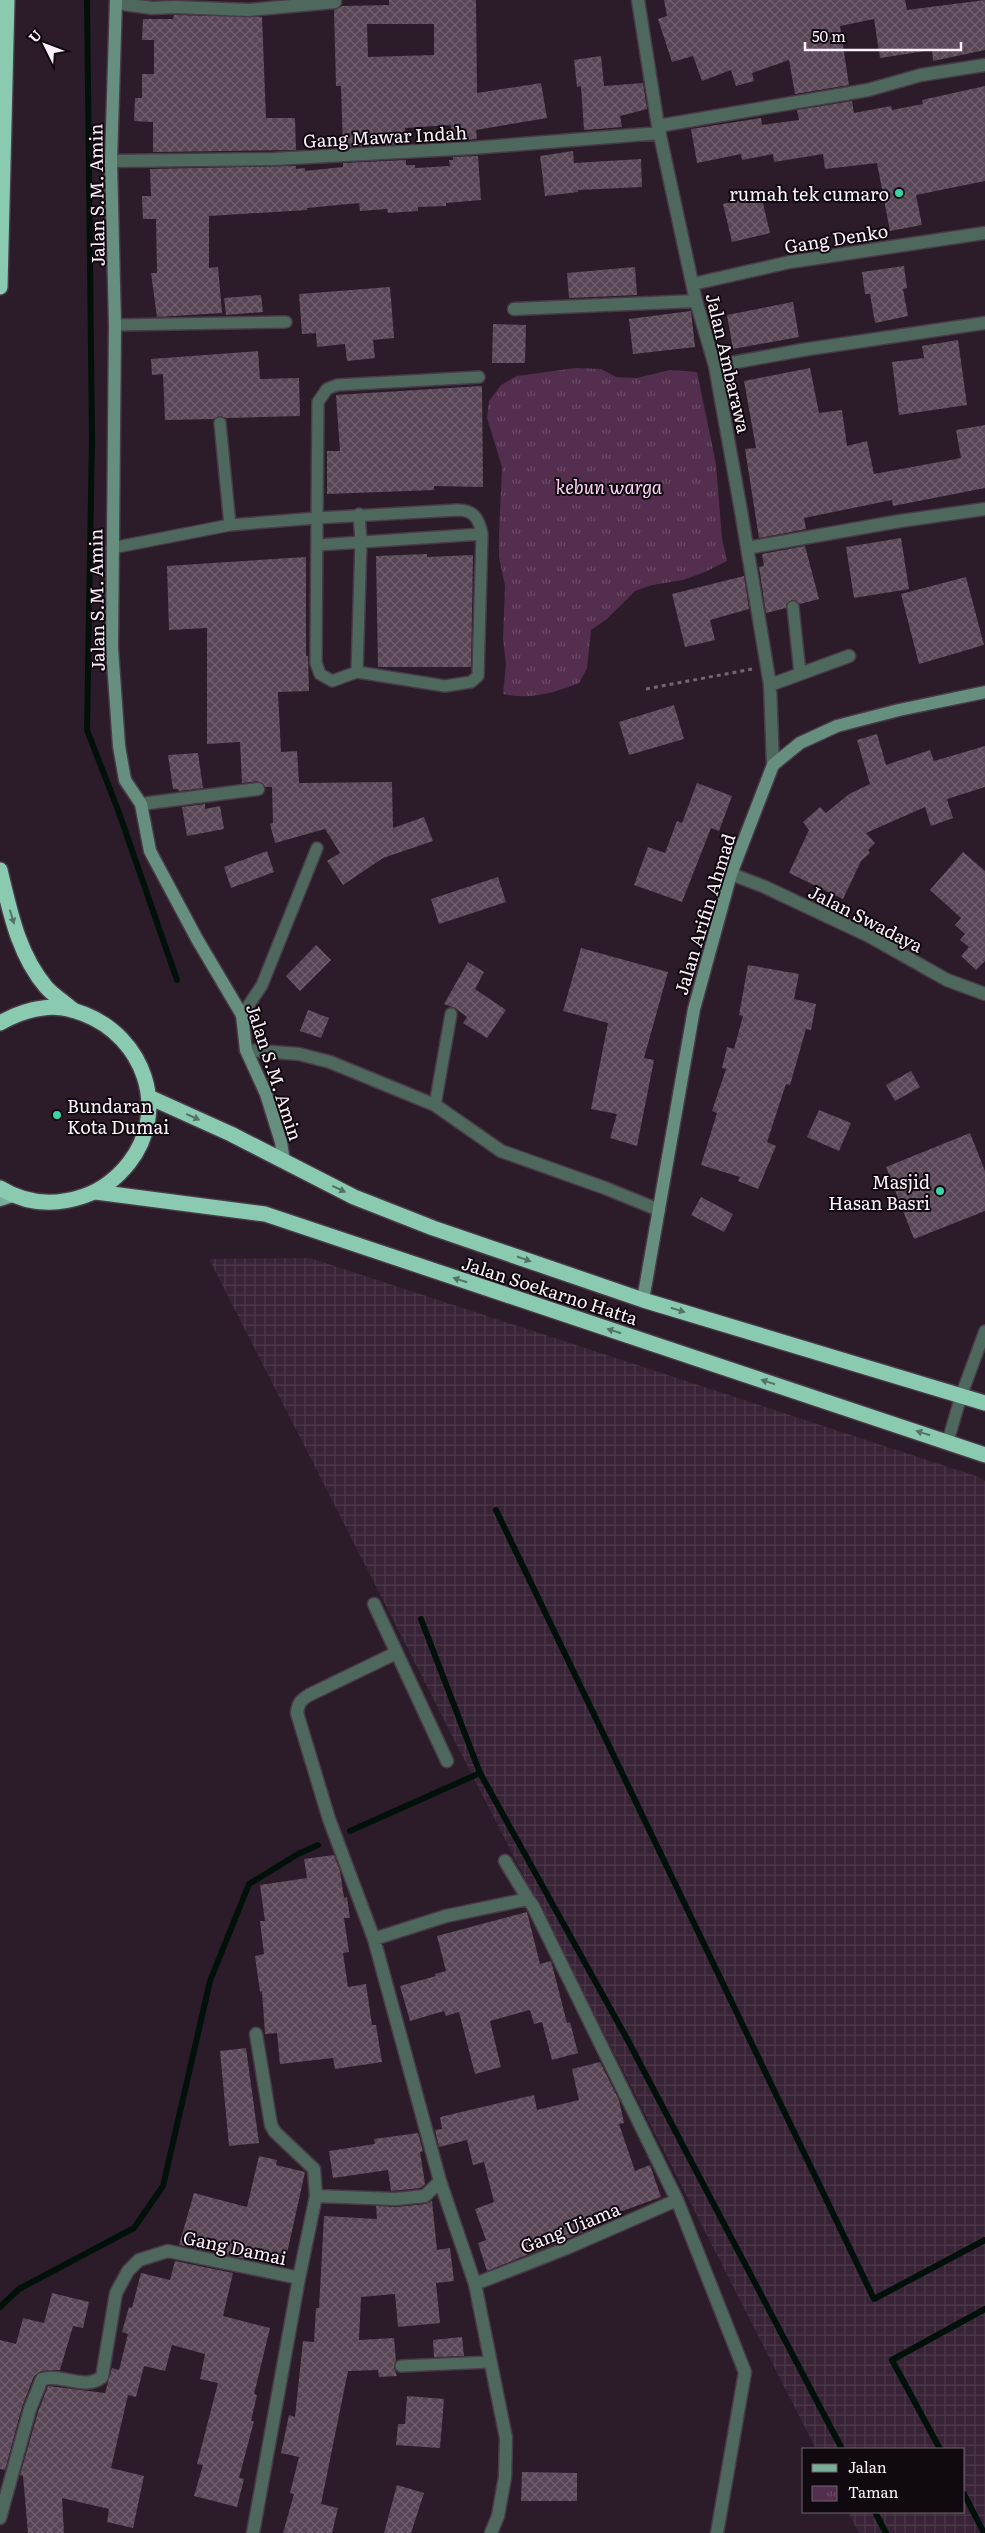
<svg xmlns="http://www.w3.org/2000/svg" width="985" height="2533" font-family="Literata,serif">
	<style>
		.industrial { fill: url(#industrial-grid) }
		.park { fill: url(#park-tufts) }
		.lines { fill: none; stroke-linecap: round; stroke-linejoin: round }
		.stream { stroke: #01110a; stroke-width: 6 }
		.building { fill: url(#building-cross-hatch); fill-rule: evenodd }
		.lane-casing { stroke: #493a47; stroke-width: 14 }
		.street-casing { stroke: #493a47; stroke-width: 15 }
		.secondary-casing { stroke: #493a47; stroke-width: 15 }
		.primary-casing { stroke: #493a47; stroke-width: 15 }
		.highway-casing { stroke: #493a47; stroke-width: 18 }
		.path { stroke: #736571; stroke-width: 3; stroke-dasharray: 4 4; stroke-linecap: butt }
		.lane { stroke: #4f685e; stroke-width: 11 }
		.street { stroke: #4f685e; stroke-width: 12 }
		.secondary { stroke: #678f7f; stroke-width: 12 }
		.primary { stroke: #79ae99; stroke-width: 12 }
		.highway { stroke: #8acab0; stroke-width: 15 }
		.oneway { fill: #537368 }
		.poi-dot { fill: #3ad4a5; stroke: #10090f; stroke-width: 2 }
		.labels { text-anchor: middle; dominant-baseline: central; stroke-width: 4; stroke-linejoin: round; paint-order: stroke }
		.street-label { font-size: 18px; fill: #fcf1fa; stroke: #10090f }
		.poi-label { font-size: 18px; fill: #fcf1fa; stroke: #10090f; text-anchor: end }
		.park-label { font-size: 18px; font-style: italic; fill: #fcd4f5; stroke: #10090f }
	</style>
	<defs>
		<pattern id="industrial-grid" width="8" height="8" patternUnits="userSpaceOnUse" patternTransform="scale(1.25)"><rect width="8" height="8" fill="#392336"/><path d="M0 4h8M4 0v8" fill="none" stroke="#4d394a"/></pattern>
		<pattern id="park-tufts" width="24" height="20" patternUnits="userSpaceOnUse" patternTransform="scale(1.25)"><rect width="24" height="20" fill="#542e4f"/><path d="M3 7l-1-3M5 7V3M7 7l1-3M15 17l-1-3M17 17v-4M19 17l1-3" fill="none" stroke="#6e4d69"/></pattern>
		<pattern id="building-cross-hatch" width="8" height="8" patternUnits="userSpaceOnUse" patternTransform="scale(1.25)"><rect width="8" height="8" fill="#584555"/><path d="M0 0l8 8M0 8l8-8" fill="none" stroke="#71606e"/></pattern>
	</defs>
	<rect width="100%" height="100%" fill="#2c1c2a"/>
	<path class="industrial" d="M310,1258l666,218 9,5v1052h-126l-11,-21h116v-63h-148l-607,-1190z"/>
	<path class="park" d="M576,368l25,1 15,8 21,1 33,-8 27,2 19,92 6,75 5,22 -22,11 -22,8 -31,5 -17,6 -28,28 -16,11 -4,38 -8,15c-25,10 -49,17 -76,11l3,-30 -3,-25 2,-53 -6,-29v-22l3,-68 -15,-49 2,-17 12,-16 16,-9z"/>
	<g class="lines">
		<path class="stream" d="M87,0l5,438 -5,292 31,80 59,170
			M496,1510l378,789 111,-59
			M421,1619l59,154 146,264 216,412
			M350,1831l130,-58
			M0,2307l19,-18 115,-61 29,-42 47,-205 39,-97 49,-30 20,-9
			M940,2449l-48,-89 93,-51
			M964,2494l20,39
			M875,2512l11,21"/>
	</g>
	<path class="building" d="M389,0h87l1,93 64,-10 6,35 -71,12 1,9 -25,2 -1,-16 -46,3 1,16 -63,3 -2,-61h-5l-2,-76 8,-4 47,-1zM367,24h67v31l-66,2z
		M664,0h241l2,10 78,-10v50l-52,11 -1,-11 -52,8 -6,-39 -34,7 9,59 -54,9 -6,-34 -37,13 2,8 -18,5 -5,-16 -29,11 -9,-25 -21,6 -14,-43 9,-3z
		M174,15l88,2 4,101h29l1,32 -143,2v-30l-19,-1 1,-23h7v-24h12v-34h-12l1,-21h30z
		M601,56l3,30 39,-3 4,26 -27,7 2,11 -38,3 -3,-44 -4,1 -3,-27z
		M985,86v95l-69,14 6,30 -32,6 -13,-68 -52,6 -2,-15 -49,8 -1,-8 -31,6 -1,-6 -44,9 -6,-34 70,-11 1,7 37,-5 -2,-10 55,-9 2,12 37,-7 1,4 31,-6 -1,-4z
		M573,151l1,12 67,-4 1,28 -64,3v2l-33,4 -5,-40z
		M478,156l3,44 -35,3v3l-28,1v4l-30,2 -1,-4 -27,2 -1,-8 -52,5v2l-98,6v52l9,-1 4,46 -65,4 -6,-44h6l-1,-54h-13l-1,-23h9l-1,-27 146,-3v3l9,-1v3l38,-4v-4l63,-3v5h9v3l35,-2 -1,-6h4v-3z
		M761,195l9,38 -38,9 -9,-38z
		M904,266l3,22 -4,1 5,27 -33,7 -5,-29h-5l-3,-22z
		M635,267l2,28 -68,3 -2,-25z
		M390,287l4,51 -21,2 2,18 -28,3 -2,-17 -28,3 -1,-14 -14,1 -3,-40z
		M261,295l2,17 -37,3 -2,-17z
		M793,302l6,35 -66,12 -6,-34z
		M691,311l4,36 -62,7 -4,-35z
		M493,324l33,1 -1,38h-33z
		M958,340l9,65 -68,10 -7,-53 32,-4 -2,-12z
		M258,351l2,28 39,-1 1,38 -74,2 -6,-2 -6,3 -49,1 -2,-46 -11,1 -1,-16z
		M810,368l9,45 23,-3 5,36 20,-5 7,33 87,-16 -5,-28 29,-5v63l-92,18 -1,-6 -88,18 2,11 -47,9 -14,-89 11,-1 -12,-67z
		M482,386l1,101 -49,-1v4l-107,4v-43h13l-4,-56z
		M901,538l8,51 -55,9 -8,-51z
		M805,546l14,53 -19,5 -8,-4 -6,4v4l-20,5 -7,-46 5,-1 -2,-12z
		M427,554v3l46,-2 -2,112h-93l-2,-111z
		M306,557v99h2l1,35 -31,1 3,60 16,-1 2,32 93,-1 1,46 31,-11 9,24 -50,17 -40,27 -16,-24 13,-8 -15,-24 -50,14 -5,-19 3,-1 -1,-36h-6l-9,-6 -15,2 -2,-41 -33,2v-116l-38,2 -2,-64z
		M744,576l5,33 -39,11 5,20 -30,7 -13,-53z
		M966,577l18,68 -65,19 -18,-70z
		M674,705l10,34 -55,16 -10,-33z
		M877,734l9,31 44,-15 4,11 51,-15v41l-38,12 6,19 -22,8 -6,-19 -59,26 9,10 -7,7 2,3 -9,8 -18,38 -54,-26 20,-43 -6,-8 17,-15 6,6 23,-19 21,-10 -13,-44z
		M198,753l5,35 -24,3 -1,-2h-5l-5,-34z
		M697,783l35,13 -13,35 -8,-3 -29,74 -48,-17 14,-38 17,6 12,-32 5,2z
		M205,804v5l15,-3 4,23 -37,7 -5,-29z
		M267,851l7,21 -43,16 -7,-21z
		M963,852l22,19v90l-9,9 -15,-14 8,-9 -9,-7 5,-6 -10,-9 6,-7 -31,-28z
		M498,877l8,25 -67,22 -8,-25z
		M316,945l15,15 -31,31 -14,-15z
		M581,948l87,24 -24,86 10,2 -17,86 -27,-8 7,-24 -26,-5 17,-86 -45,-12z
		M468,962l16,10 -9,17 31,21 -19,28 -24,-15 4,-6 -12,-9 -11,-4z
		M748,965l51,9 -5,25 22,5 -5,26 -5,-1 -16,56 -4,-1 -19,58 9,4 -18,43 -20,-8 2,-4 -39,-12 16,-52 -5,-2 14,-42 -4,-1 5,-21 7,2 9,-33 -4,-1z
		M308,1010l21,8 -8,20 -21,-7z
		M911,1071l9,16 -25,14 -9,-16z
		M819,1110l32,13 -12,28 -32,-14z
		M970,1133l15,38v40l-71,28 -28,-72z
		M701,1197l32,17 -9,18 -33,-17z
		M334,1855l6,16 4,27 3,-1 3,21h-6l5,34 -6,1 5,34 18,-3 6,41h4l6,37 -47,7 -2,-11 -53,6 -3,-31 -12,1 -3,-43 -2,1 -5,-36 9,-2 -4,-33h5l-5,-36 47,-7 -3,-19z
		M527,1912l13,52 11,-3 16,62 3,-1 8,31 -26,7 -10,-38 -8,2 -4,-14 -40,11 11,46 -26,7 -16,-62 -13,4 -2,-5 -34,10 -10,-35 36,-10 -1,-2 11,-3 -9,-35z
		M246,2048l13,95 -30,3 -9,-95z
		M600,2062l19,38 5,23 -5,1 16,47 15,-6 11,32 -47,17 1,4 -33,12 1,2 -19,8 -77,31 -9,-28 8,-3 -11,-31 19,-7 -10,-40 -11,3 -6,-25 -28,7 -4,-17 7,-1 -2,-12 94,-22 3,15 42,-10 -7,-31z
		M418,2133l5,18 -3,1 5,32 -4,4 -30,3 -3,-21 -55,8 -4,-27 46,-7 -1,-5z
		M259,2156l18,4 -1,5 29,7 -21,95 -105,-22 15,-52 53,14z
		M432,2201l5,49 13,-2 4,33 -18,2 4,40 -42,4 -3,-33 -34,3 -2,43 35,-2 2,23 -2,6 3,9 -18,1 -1,-7 -30,1 -27,133 17,4 -6,25h-49l11,-39 -4,-1 9,-36 -18,-4 8,-38 6,2 8,-76 11,1 2,-34h3l5,-92 53,3 -1,-13 21,1 29,-3z
		M175,2261l58,12 -10,43 47,12 -16,66 3,1 -6,26h3l-15,57 5,1 -7,28 -43,-11 9,-31 -6,-1 21,-81 -18,-4 5,-25 -33,-9 -7,26 -21,-5 -8,31 -8,-2 -17,73 33,8 -11,52 -26,-6 2,-13 -47,-11 2,35h-36l-5,-57 -3,-1 18,-63 10,-26 57,7 7,-25 7,2 9,-36 -6,-2 7,-25 3,1 9,-35 29,7z
		M52,2293l37,9 -6,26 -10,-2 -13,44 -19,1 -7,5 -12,31 -17,63 -5,-1v-129l16,4 7,-26 21,5z
		M462,2337l2,19 -30,1 -1,-17z
		M407,2396l37,3 -4,49 -44,-3 2,-21h7z
		M522,2472l55,1v28h-56z
		M397,2485l27,8 -13,40h-27z"/>
	<g class="lines">
		<g class="lane-casing">
			<path id="lane" d="M115,325l171,-3
				M220,423l10,102
				M318,545l164,-11
				M112,548l118,-23 87,-7 -1,145 4,11 12,7 25,-9 88,14 26,-4 7,-6 4,-142c-3,-15 -8,-24 -24,-24l-141,8 1,-116 9,-13 10,-4 142,-8
				M793,607l7,66
				M357,672l4,-131 -2,-27
				M242,1015l20,-30 55,-137
				M435,1105l16,-91
				M948,1441l13,-45 24,-65
				M401,2366l89,-4"/>
		</g>
		<g class="street-casing">
			<path id="street" d="M638,0l20,126 38,175 19,65 26,145 29,174 3,80
				M116,3l36,5 22,-1 75,3 86,-8
				M658,126l210,-36 53,-15 64,-10
				M111,161l163,-2 198,-11 188,-15
				M693,284l97,-22 195,-29
				M514,309l182,-8
				M715,366l87,-16 183,-27
				M747,548l153,-27 85,-12
				M770,685l79,-29
				M141,804l117,-15
				M731,874l34,13 104,49 78,44 38,14
				M246,1050l53,4 31,8 105,43 66,46 104,37 54,22
				M374,1604l73,157
				M396,1653l-87,42c-8,5 -11,8 -12,18l32,106 45,120 66,242 35,103 31,154 -1,39 -7,39 -7,17
				M505,1861l23,38
				M374,1939l72,-23 82,-17 5,7 144,294 68,172 -28,161
				M316,2196l80,3 29,-3 15,-15
				M475,2284l92,-36 110,-48
				M0,2518l30,-109 12,-30c20,-6 42,12 60,-2l14,-84 12,-22 11,-11 29,-9 131,27
				M253,2533l46,-255 17,-82 -2,-27 -39,-37 -4,-7 -15,-91"/>
		</g>
		<g class="secondary-casing">
			<path id="secondary" d="M116,0l-5,161 4,164 -3,323 7,98 6,34 16,24 9,47 47,88 45,76 4,35 20,44 15,48 3,20
				M643,1300l51,-291 37,-135 42,-109 27,-22 37,-17 62,-16 86,-18"/>
		</g>
		<g class="primary-casing">
			<path id="primary" d="M0,1200l13,-4"/>
		</g>
		<g class="highway-casing">
			<path id="highway" d="M0,287l7,-287
				M0,870c10,41 18,84 46,117 7,8 18,15 26,22
				M0,1023c14,-8 27,-13 43,-15 13,-2 28,1 41,6 60,23 86,96 45,149 -12,15 -27,27 -45,33 -29,10 -58,8 -84,-8
				M149,1097l82,37 123,63 79,31 210,72 342,103
				M96,1192l169,22 720,241"/>
		</g>
		<path class="path" d="M646,689l106,-20"/>
		<use href="#lane" class="lane"/>
		<use href="#street" class="street"/>
		<use href="#secondary" class="secondary"/>
		<use href="#primary" class="primary"/>
		<use href="#highway" class="highway"/>
	</g>
	<defs><path id="oneway-solid" d="M-6-.8H1V-3.2L6.5 0L1 3.2V.8H-6Z" transform="scale(1.25)"/></defs>
	<g class="oneway">
		<use href="#oneway-solid" transform="translate(12 917) rotate(73)"/>
		<use href="#oneway-solid" transform="translate(193 1117) rotate(24)"/>
		<use href="#oneway-solid" transform="translate(339 1189) rotate(25)"/>
		<use href="#oneway-solid" transform="translate(524 1259) rotate(19)"/>
		<use href="#oneway-solid" transform="translate(460 1280) rotate(-162)"/>
		<use href="#oneway-solid" transform="translate(678 1310) rotate(17)"/>
		<use href="#oneway-solid" transform="translate(614 1331) rotate(-162)"/>
		<use href="#oneway-solid" transform="translate(768 1382) rotate(-162)"/>
		<use href="#oneway-solid" transform="translate(923 1433) rotate(-162)"/>
	</g>
	<g class="poi-dot">
		<circle cx="899" cy="193" r="5"/>
		<circle cx="57" cy="1115" r="5"/>
		<circle cx="940" cy="1191" r="5"/>
	</g>
	<g class="labels">
		<g class="street-label">
			<text transform="translate(385 136) rotate(-3)">Gang Mawar Indah</text>
			<text transform="translate(96 195) rotate(-91)">Jalan S.M. Amin</text>
			<text transform="translate(836 238) rotate(-9)">Gang Denko</text>
			<text transform="translate(729 363) rotate(77)">Jalan Ambarawa</text>
			<text transform="translate(96 600) rotate(-91)">Jalan S.M. Amin</text>
			<text transform="translate(704 914) rotate(-73)">Jalan Arifin Ahmad</text>
			<text transform="translate(866 918) rotate(27)">Jalan Swadaya</text>
			<text transform="translate(275 1072) rotate(72)">Jalan S.M. Amin</text>
			<text transform="translate(550 1290) rotate(18)">Jalan Soekarno Hatta</text>
			<text transform="translate(570 2227) rotate(-22)">Gang Uiama</text>
			<text transform="translate(235 2247) rotate(12)">Gang Damai</text>
		</g>
		<g class="poi-label">
			<text x="889" y="193">rumah tek cumaro</text>
			<text x="67" y="1105" text-anchor="start">Bundaran<tspan x="67" dy="21">Kota Dumai</tspan></text>
			<text x="930" y="1181">Masjid<tspan x="930" dy="21">Hasan Basri</tspan></text>
		</g>
		<g class="park-label">
			<text x="609" y="486">kebun warga</text>
		</g>
	</g>
	<rect x="802" y="2448" width="162" height="65" fill="#10090f" stroke="#6e666d"/>
	<rect x="812" y="2464" width="25" height="8" fill="#79ae99" stroke="#6e666d"/>
	<text x="848" y="2473" font-size="15" fill="#fcf1fa">Jalan</text>
	<rect x="812" y="2486" width="25" height="15" fill="url(#park-tufts)" stroke="#6e666d"/>
	<text x="848" y="2498" font-size="15" fill="#fcf1fa">Taman</text>
	<g transform="translate(45 45) rotate(312)" stroke="#10090f" stroke-width="4" paint-order="stroke">
	<path d="M0-4L9 19L0 12L-9 19Z" fill="#fcf1fa"/>
	<text y="-8" font-size="14" font-weight="bold" text-anchor="middle" fill="#fcf1fa">U</text>
	</g>
	<path d="M805 42v8h156v-8" fill="none" stroke="#fcf1fa" stroke-width="2.5"/>
	<text x="812" y="42" font-size="15" fill="#fcf1fa" stroke="#10090f" stroke-width="4" paint-order="stroke">50 m</text>
</svg>
